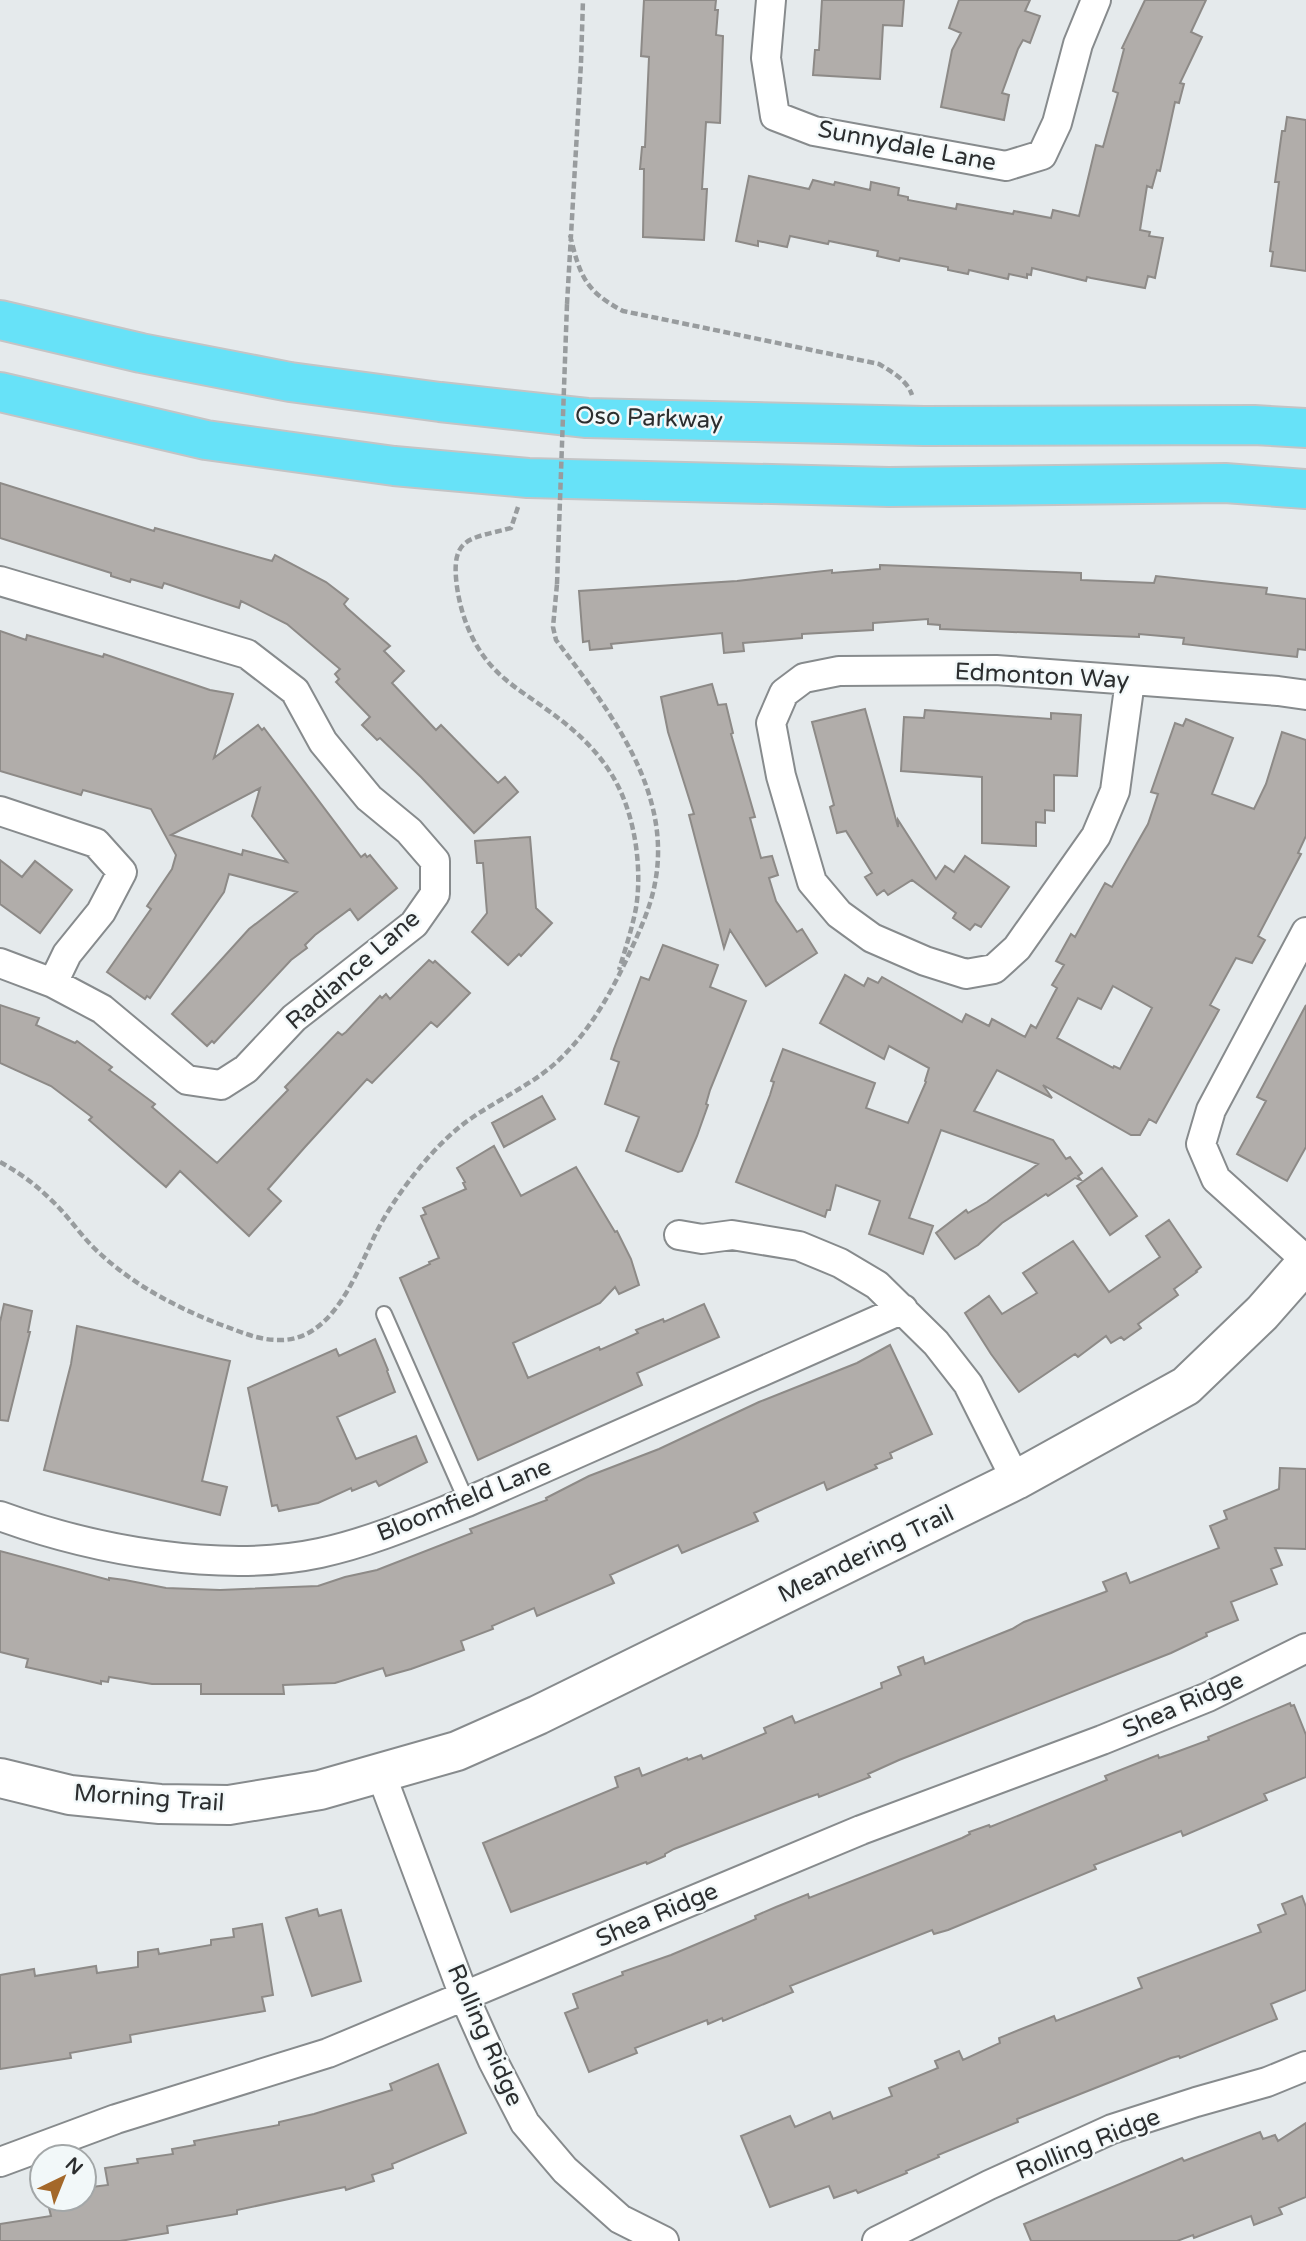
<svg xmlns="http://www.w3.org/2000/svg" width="1306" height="2241" font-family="'Varela Round',sans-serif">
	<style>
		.building { fill: #b1adaa; stroke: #8d8a87; stroke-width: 2; fill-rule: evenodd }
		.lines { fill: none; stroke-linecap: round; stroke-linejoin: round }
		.lane-casing { stroke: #878b8d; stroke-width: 18 }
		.street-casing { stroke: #878b8d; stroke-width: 32 }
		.secondary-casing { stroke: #878b8d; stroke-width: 42 }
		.primary-casing { stroke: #c4c4c5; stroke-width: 42 }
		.path { stroke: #989c9e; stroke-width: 4.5; stroke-dasharray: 7 3.5; stroke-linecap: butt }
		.lane { stroke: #fff; stroke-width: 14 }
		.street { stroke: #fff; stroke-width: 28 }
		.secondary { stroke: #fff; stroke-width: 38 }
		.primary { stroke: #67e2f8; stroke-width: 38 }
		.path-bridge { stroke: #989c9e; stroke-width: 4.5; stroke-dasharray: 7 3.5; stroke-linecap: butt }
		.labels { text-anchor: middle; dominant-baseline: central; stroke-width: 5; stroke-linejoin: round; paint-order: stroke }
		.street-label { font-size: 24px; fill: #2c2e2f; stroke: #f2f8f9 }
	</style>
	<rect width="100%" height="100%" fill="#e5eaec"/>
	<path class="building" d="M644,0h72l-1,10h3l-2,25 7,1 -3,87 -14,-1 -4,67h5l-3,51 -61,-3 1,-68h-4l2,-22h3l4,-90 -8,-1z
		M822,0h82l-2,26 -19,-1 -3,54 -67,-4 2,-25h4z
		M959,0h71l-5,11 15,5 -10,27 -7,-3 -5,9 -16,44 7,2 -5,25 -63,-13 11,-57 9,-17 -12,-5z
		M1145,0h61l-15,32 11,5 -22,46 4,1 -5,19 -4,-1 -15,69 -3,-1 -5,18 -5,-2 -7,44 10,2 -1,4 14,2 -8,40 -7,-2 -3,12 -54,-10 -4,-1 -1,4 -54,-13 -1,7 -4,-1v4l-18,-4 -1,5 -39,-9 -1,4 -20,-4v-3l-48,-9 -1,3 -22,-5 1,-5 -49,-10 -1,3 -38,-8 -3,11 -29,-6v5l-22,-5 13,-65 60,13 4,-9 21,5 1,-3 35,8 1,-8 28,6 -1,7 10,2v3l48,9 1,-5 56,10 1,-3 37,7 2,-8 26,6 17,-71 7,2 15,-54 -5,-2 11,-42 -2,-1z
		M1287,117l19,3v151l-35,-5 2,-14 -3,-1 9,-69h-4l7,-51h3z
		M0,483l154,48 1,-3 117,33 3,-6 51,27 22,17 -4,5 3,4 43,38 -6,5 20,20 -12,12 44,47 5,-5 57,58 7,-6 13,15 -44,41 -53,-56 -41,-39 -3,2 -15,-15 8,-8 -34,-35 3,-3 -4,-5 5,-5 -53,-45 -46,-23 -2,7 -75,-25 -2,5 -31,-9 -1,3 -19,-6v-3l-111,-35z
		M880,565l201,8v7l73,3 2,-7 111,12 -1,6 40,5v51l-8,-1 -1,8 -114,-13 1,-6 -45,-4v3l-199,-8v-4l-12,-1v-5l-55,4v7l-71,4v4l-59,5 1,8 -20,2 -2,-20 -111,11 1,4 -22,2 -1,-9 -6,1 -4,-51 158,-10 95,-11v3l48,-4z
		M0,631l26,9 1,-5 76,22 1,-3 106,36 23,4 -19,64 44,-33 4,5 2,-2 97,129 4,-3 2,3 3,-2 27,33 -39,32 -8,-11 -35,26 -10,10 2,3 -16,12 -77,83 -2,-2 -5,5 -35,-32 77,-85 48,-37 -68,-18 -5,18 -74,106 -3,-2 -2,3 -38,-27 44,-63 -4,-3 25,-37 4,-14 -25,-46 -68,-19 -2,5 -81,-24zM260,788l-8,28 35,46 -44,-12 -1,5 -71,-20z
		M712,684l6,21 8,-1 7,29 -2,1 24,83 -5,1 11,40 11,-2 6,19 -9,3 7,23 21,31 5,-3 15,24 -51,33 -36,-56 -6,18 -35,-133 5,-1 -26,-82 -7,-35z
		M865,709l33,118v-7l38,59 9,-13 9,6 11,-16 44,31 -28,40 -6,-3 -5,6 -17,-12 3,-5 -44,-33 -24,15 -4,-5 -7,5 -12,-18 7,-4 -26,-42 -9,2 -7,-26 4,-2 -22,-83z
		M925,710l126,9v-6l30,2 -4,61 -23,-1v36l-9,-1v13l-9,-1v24l-54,-3v-66l-81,-6 3,-54 20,1z
		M1186,719l47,19 -21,56 42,15 12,-25 16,-52 24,8v96l-8,17 3,1 -43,82 7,4 -13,23 -16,-5 -26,47 9,5 -63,113 -7,-4 -9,16h-9l-88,-50 9,13 -55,-28 -23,41 79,29 13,19 4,-2 12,16 -4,3 3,4 -6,-2 -27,18 -2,-2 -44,29 -24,22 -23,14 -19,-26 30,-23 2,3 19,-11 51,-38 -97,-34 -32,88 24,8 -10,28 -54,-20 11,-33 -44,-16 -6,25h-3l-2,7 -89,-35 34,-87 4,-13 -3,-1 12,-32 92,34 -9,25 42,15 18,-41 -1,-1 4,-13 -40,-22 -5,13 -64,-36 25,-48 19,11 4,-8 10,5 4,-6 80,45 4,-8 23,12 3,-7 33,18 6,-12 5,3 21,-40 -5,-3 12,-20 -8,-4 15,-27 4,3 30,-54 7,4 36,-63 10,-30 -7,-2 24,-69 8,3zM1113,986l39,22 -32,61 -6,-3 -1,2 -56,-30 21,-40 23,11z
		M530,837l6,71 16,15 -31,33 -2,-2 -11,11 -36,-33 15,-19 -4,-50h-6l-2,-22z
		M0,860l22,17 13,-16 37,29 -32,43 -40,-29z
		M663,945l55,20 -8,22 36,14 -36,89 -4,14 2,1 -11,31 -15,35 -4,1 -52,-21 13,-34 -34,-13 14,-42 -8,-3 3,-10 27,-72 8,3z
		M429,960l4,3 2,-2 35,32 -33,34 -6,-5 -59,61 -5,-4 -62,68 -37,42 13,12 -32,35 -69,-65 -14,16 -77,-67 3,-3 -41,-31 -51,-23v-58l39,13 -3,7 39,18 2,-2 35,26 -3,3 46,34 -3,3 65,56 71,-73 -3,-3 53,-55 4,3 4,-3 34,-36 2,2 4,-4 4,5z
		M1306,1005v142l-19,34 -50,-27 29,-53 -9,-4z
		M542,1096l13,23 -51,28 -12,-24z
		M494,1146l27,50 55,-29 39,65 2,-1 14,28 8,26 -20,9 -4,-7 -15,16 -87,40 15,35 71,-31 1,3 38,-17 -2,-3 27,-11 1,3 40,-18 15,33 -82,36 5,12 -164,75 -78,-182 30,-14 -1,-2 10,-4 -18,-42 5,-2 -3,-6 43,-19 -3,-6 2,-1 -8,-14z
		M1102,1168l35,48 -27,19 -33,-49z
		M1169,1220l32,47 -5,4 1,1 -23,17 4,6 -40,29 3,4 -17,12 -3,-3 -10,6 -5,-7 -28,21 -3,-3 -56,38 -28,-38 -26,-41 24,-17 13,18 35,-21 -14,-20 50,-32 36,51 51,-35 -14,-21z
		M4,1304l28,7 -4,21h2l-22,89 -8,-1v-98z
		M77,1326l153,35 -28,120 25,6 -7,28 -176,-45 27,-106z
		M375,1339l13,31 -1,1 8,21 -58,25 19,42 60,-23 11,26 -48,24 -3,-5 -24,10 -1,-3 -33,15 -39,8 -2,-6 -5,1 -24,-118 88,-39 3,7z
		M890,1345l42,89 -42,19 2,5 -17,7 2,3 -14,6 -36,16 -3,-8 -70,31 4,8 -76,32 -4,-8 -68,30 4,8 -77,33 -3,-8 -42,18 1,3 -32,12 3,9 -53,19 -25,7 -3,-8 -48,15 -52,2 1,9h-83v-10h-49l-43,-7 -1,5 -7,-1v3l-30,-7 -45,-10 2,-8 -28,-7v-101l109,29v-2l16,2 41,8 54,2 98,-4 27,-9 32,-7 95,-37 -2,-4 77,-29 -1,-2 43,-22 70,-27 100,-47 98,-39z
		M1280,1468l26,1v80l-31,-1 7,17 -11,4 6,15 -46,18 7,18 -32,13 1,3 -36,17 -272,107 -31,14 2,3 -51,20 -1,-3 -14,5 -130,50 -9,5v2l-18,8 -1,-2 -135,50 -28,-69 135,-56 -3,-10 24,-9 3,8 45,-18 1,2 13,-5 2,4 63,-26 -2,-5 28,-12 3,7 87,-35 -1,-5 20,-8 -3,-8 25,-10 2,7 87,-35 12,-7 81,-30 2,-1 -4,-9 23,-9 4,10 89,-35 -9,-22 17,-7 -3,-8 55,-22z
		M1290,1703l1,3 3,-1 12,30v42l-42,17 3,6 -84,36 -2,-5 -87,34 2,4 -148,61 -14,4 -2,-4 -142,56 3,6 -70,29 -1,-3 -14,6 -1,-4 -72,28 2,5 -48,19 -24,-59 13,-5 -5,-14 50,-19 -1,-3 49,-17 71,-30 14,-6 -1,-3 21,-9 32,-13 1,4 153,-60 8,-4 -1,-2 20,-7 1,2 117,-47 -2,-4 53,-21 1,3 12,-4 38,-14 -1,-3z
		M1302,1896l4,11v83l-35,14 6,15 -97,39 -1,-2 -8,2 -154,61 1,3 -80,33 1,2 -33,14 1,2 -49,20 -2,-3 -22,8 -5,-12 -59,21 -29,-71 49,-20 5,11 35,-15 3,7 59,-23 -3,-8 49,-20 -3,-7 24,-10 4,9 37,-17 -1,-5 55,-22 2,5 86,-33 -4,-10 123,-46 -3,-7 28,-11 -4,-10z
		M317,1909l2,7 22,-6 20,71 -49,15 -26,-78z
		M262,1924l11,71 -11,2 3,14 -135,24 1,7 -61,11 1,5 -71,11v-94l34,-6 1,7 61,-10 1,7 41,-6v-15l20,-3 1,5 52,-9v-5l23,-3 -1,-8z
		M438,2064l28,69 -74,31 1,4 -21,7 2,6 -28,9 -1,-3 -108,23v4l-70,12 1,7 -48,8h-120v-17l51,-8 -2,-8 11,-2 -1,-7h25v-11l24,-3 -3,-17 33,-5 -1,-4 36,-5 -1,-5 23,-4 -1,-4 85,-16v-3l35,-8 78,-24 -2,-6z
		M1306,2123v74l-27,11 3,6 -28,11 -3,-9 -57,22 -1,-3 -16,6h-146l-7,-17 158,-66 2,3 76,-29 3,7 12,-4 3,6z"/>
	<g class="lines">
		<g class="lane-casing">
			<path id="lane" d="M384,1314l83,188"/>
		</g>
		<g class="street-casing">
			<path id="street" d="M771,0l-5,58 9,58 39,15 192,35 36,-11 15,-32 21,-79 18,-44
				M0,581l247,73 48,37 28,51 46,56 40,33 26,30v33l-21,30 -120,94 -48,51 -25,16 -34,-5 -85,-71 -49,-26 -53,-20
				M1130,681l-15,110 -19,45 -79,112 -23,21 -28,5 -41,-13 -53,-23 -33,-24 -27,-32 -31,-106 -10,-53 13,-30 20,-15 35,-7 157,-1 282,21 28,4
				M0,811l96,32 26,29 -21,40 -34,42 -14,29
				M1306,932l-95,178 -10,34 15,35 90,81
				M679,1235l23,4 30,-4 67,11 41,17 37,22 59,58 32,41 48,96
				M0,1516c93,34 222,58 320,37 51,-11 99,-32 147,-51l436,-193
				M381,1774l83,222 29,65 32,62 40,47 55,49 44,22
				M0,2162l116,-43 212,-66 533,-223 241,-90 106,-43 98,-49
				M877,2241l112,-56 123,-56 84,-27 71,-20 39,-16"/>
		</g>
		<g class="secondary-casing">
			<path id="secondary" d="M0,1778l70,17 90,9 69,1 91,-15 137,-39 81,-36 478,-235 170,-94 76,-73 44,-50"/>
		</g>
		<g class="primary-casing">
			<path id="primary" d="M0,320l141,33 149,29 150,20 147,16 337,8 330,-1 52,3
				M0,392l206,48 188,26 134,12 361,9 336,-4 81,6"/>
		</g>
		<path class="path" d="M570,235c10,41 15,56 53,76l256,53c13,8 28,16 33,31
			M567,304l14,-241 2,-63
			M518,507l-7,21c-41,11 -61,8 -54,59 5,35 20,69 48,92 10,9 23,17 34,25 33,23 62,47 80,84 17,35 23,83 17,120 -4,21 -11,42 -17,62
			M0,1162c18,10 34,21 49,36 17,15 29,34 45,50 36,35 79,58 125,76 20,7 38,16 59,16 55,2 78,-67 98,-107 11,-22 25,-42 40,-61 17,-21 35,-40 57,-55 31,-21 65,-35 91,-62 29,-29 49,-66 66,-103 10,-22 21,-46 25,-69 18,-93 -47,-174 -99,-243l-3,-13 4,-43"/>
		<use href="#lane" class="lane"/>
		<use href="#street" class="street"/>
		<use href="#secondary" class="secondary"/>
		<use href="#primary" class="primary"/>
		<path class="path-bridge" d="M557,584l10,-280"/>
	</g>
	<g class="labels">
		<g class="street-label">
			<text transform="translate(907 146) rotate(11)">Sunnydale Lane</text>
			<text transform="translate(649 418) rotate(2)">Oso Parkway</text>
			<text transform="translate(1042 676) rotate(3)">Edmonton Way</text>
			<text transform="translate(353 970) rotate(-41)">Radiance Lane</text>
			<text transform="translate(464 1500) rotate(-22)">Bloomfield Lane</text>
			<text transform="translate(866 1554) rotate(-26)">Meandering Trail</text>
			<text transform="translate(1183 1705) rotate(-24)">Shea Ridge</text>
			<text transform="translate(149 1798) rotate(4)">Morning Trail</text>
			<text transform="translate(657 1915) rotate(-23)">Shea Ridge</text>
			<text transform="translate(485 2035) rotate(66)">Rolling Ridge</text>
			<text transform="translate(1088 2144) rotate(-22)">Rolling Ridge</text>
		</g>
	</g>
	<g transform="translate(63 2178) rotate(43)"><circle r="33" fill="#f2f8f9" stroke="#a3a7a8" stroke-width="2"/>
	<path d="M0-5L12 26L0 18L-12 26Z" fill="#a4682a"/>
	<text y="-10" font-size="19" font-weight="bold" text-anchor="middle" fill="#2c2e2f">N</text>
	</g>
</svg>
